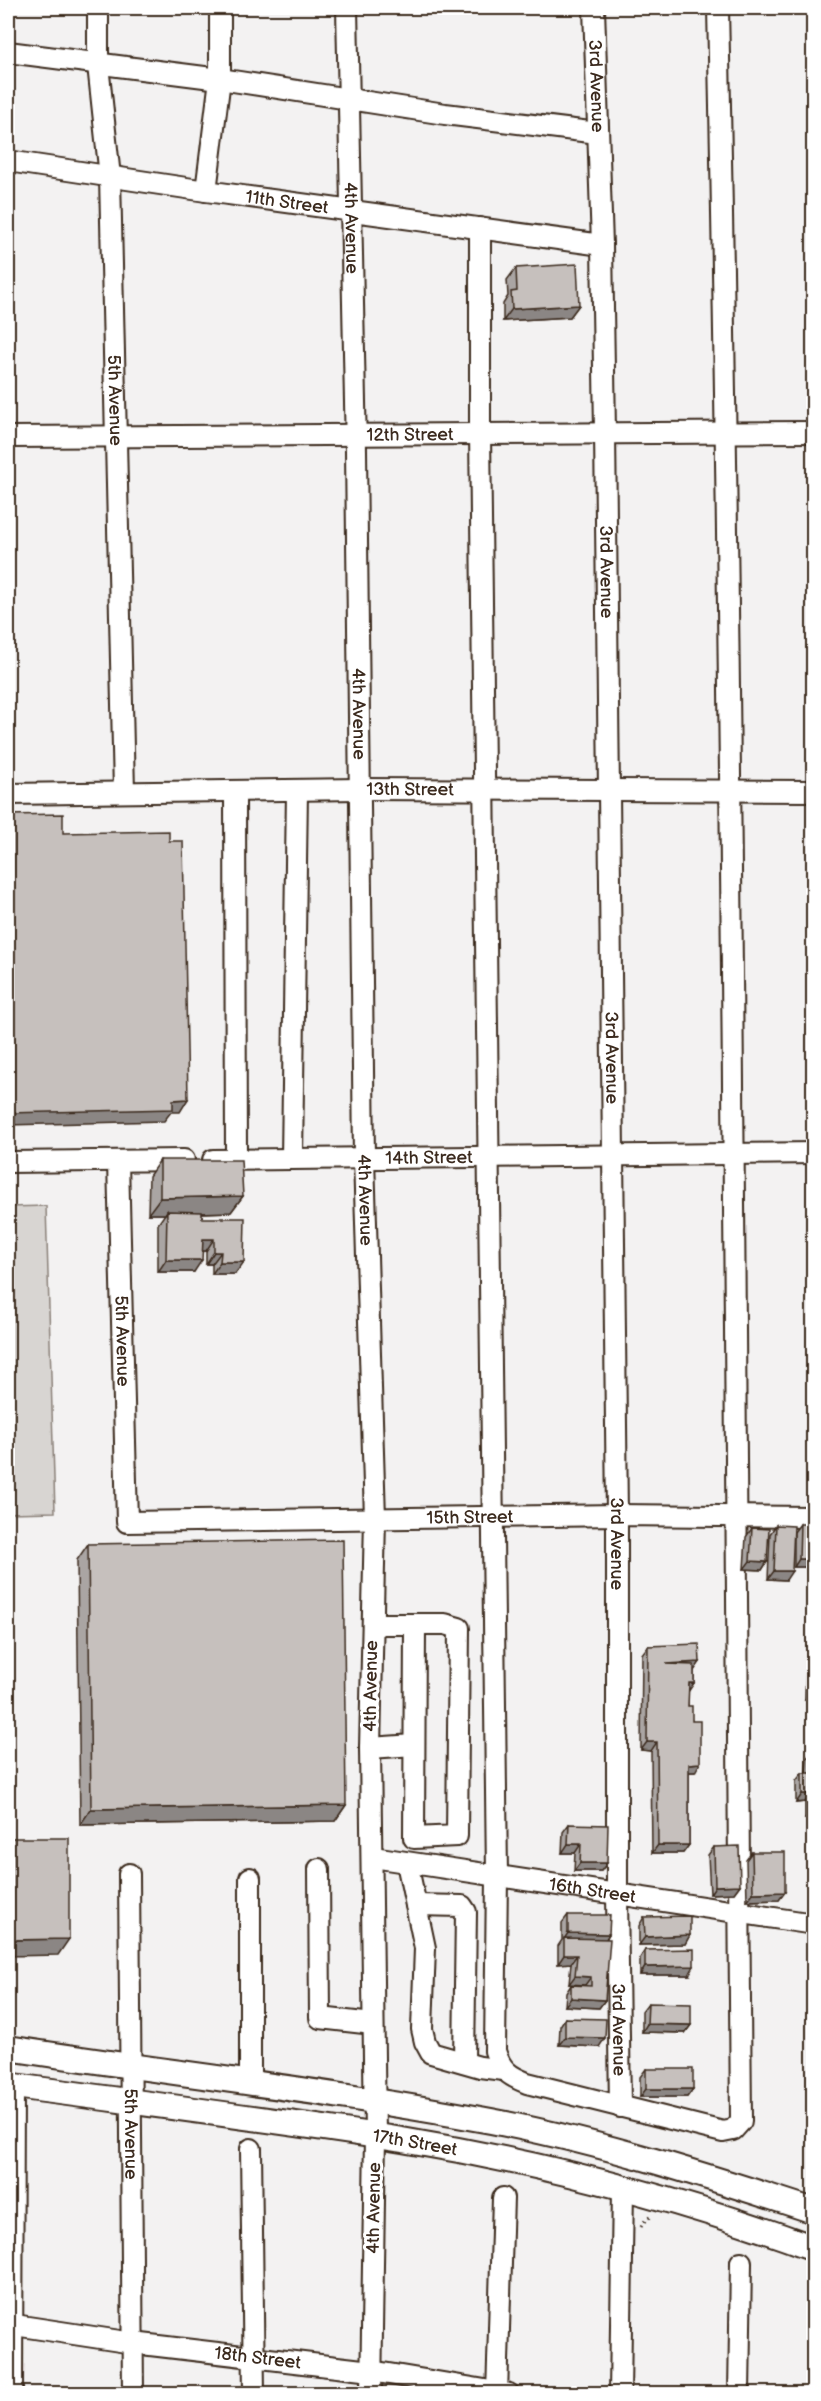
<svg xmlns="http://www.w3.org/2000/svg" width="821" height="2401" font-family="'Balsamiq Sans',sans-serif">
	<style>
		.green { fill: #d8d5d2; stroke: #8a8078; stroke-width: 1.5 }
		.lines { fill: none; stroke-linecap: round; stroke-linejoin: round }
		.minor-casing { stroke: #3b2a1e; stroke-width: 24 }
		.major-casing { stroke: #3b2a1e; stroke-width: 28 }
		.path { stroke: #3b2a1e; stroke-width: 3; stroke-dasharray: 1.5 4.5; stroke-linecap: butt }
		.minor { stroke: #fff; stroke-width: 20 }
		.major { stroke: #fff; stroke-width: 24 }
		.wall { fill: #aaa5a3; stroke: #3b2a1e; stroke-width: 1.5 }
		.shaded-wall { fill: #8b8684; stroke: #3b2a1e; stroke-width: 1.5 }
		.building { fill: #c6c0bd; stroke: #3b2a1e; stroke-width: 1.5 }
		.labels { text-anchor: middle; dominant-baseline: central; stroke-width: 6; stroke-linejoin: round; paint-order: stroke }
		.street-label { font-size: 18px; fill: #3b2a1e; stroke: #fff }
	</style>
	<rect width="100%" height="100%" fill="#f3f2f2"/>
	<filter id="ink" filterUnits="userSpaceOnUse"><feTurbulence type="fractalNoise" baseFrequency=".0167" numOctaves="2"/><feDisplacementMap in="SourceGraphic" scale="12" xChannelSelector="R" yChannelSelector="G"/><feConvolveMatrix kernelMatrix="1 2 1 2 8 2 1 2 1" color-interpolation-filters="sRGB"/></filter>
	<g filter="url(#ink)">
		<path class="green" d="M46,1206l9,306 -47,1v-306z"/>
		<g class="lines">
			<g class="minor-casing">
				<g id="minor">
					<path id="s1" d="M98,8v57l12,112 14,615"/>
					<path id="s2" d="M347,8l9,443 8,707 11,360 -5,230 5,388 -4,258"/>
					<path id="s3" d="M594,8l8,237 3,186 12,1084v380l3,212"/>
					<path d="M8,52l212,27 225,35 153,19"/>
					<path id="s4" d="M8,161l198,30 396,54"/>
					<path d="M206,191l14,-112v-71"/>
					<path d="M480,228v204l17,1444 -2,175c6,19 14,25 32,32l196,49 10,-2 8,-9c-6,-704 -8,-1409 -23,-2113"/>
					<path id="s5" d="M8,437l806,-5"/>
					<path d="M235,791l1,369"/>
					<path id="s6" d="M8,794l352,-5 454,2"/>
					<path d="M292,1159l5,-369"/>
					<path id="s7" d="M213,1160l601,-7"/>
					<path id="s8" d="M118,1161l9,361 490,-7 197,2"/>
					<path d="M8,1162l176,-2"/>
					<path d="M373,1624h72l14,4 -2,208 -43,2 1,-213"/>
					<path d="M370,1748l44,-3"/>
					<path id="s9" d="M373,1857l441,67"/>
					<path d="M407,1863l18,85 -3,81 3,13 6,11 49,14 23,3"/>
					<path d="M319,1869l1,149 53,6"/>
					<path id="s10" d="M129,1874l4,520"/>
					<path d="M416,1905l46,1 4,6 -2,150"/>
					<path d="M250,2083v-205"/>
					<path d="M251,2149l3,245"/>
					<path id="s11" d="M8,2324l125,19 238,28 138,23"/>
					<path d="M12,2394l1,-309"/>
					<path d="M497,2394l6,-196"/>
					<path d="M620,2394l3,-206"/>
					<path d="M739,2394l2,-132"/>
				</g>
			</g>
			<g class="major-casing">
				<g id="major">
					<path d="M8,2048c161,25 323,43 483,73 110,21 216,55 323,90"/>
					<path id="s12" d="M8,2085c131,18 263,34 394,55 140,23 279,59 412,108"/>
				</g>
			</g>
			<path class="path" d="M641,2227l5,-8 4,-2"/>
			<use href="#minor" class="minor"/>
			<use href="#major" class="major"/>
		</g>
		<path class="wall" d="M516,268l63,37 -9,12 -67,4v-17l5,-8 -1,-16z
			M160,1160l83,36 -12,16 -29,1v5l33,56h-23v-10h-6v-13h-3l-9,21h-36v-48l7,-10h-17l1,-38z
			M800,1524l12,43h-18v-35z
			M776,1525l10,55 -18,-1 2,-45z
			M752,1528l15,34 -5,8 -18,-1 2,-32z
			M88,1544l258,261 -11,16 -255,4 -3,-265z
			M648,1646l52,16 -6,8v13l-6,8v15l4,15 3,51h-6v73l-6,8h-31l-1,-102 -10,-1 1,-96z
			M812,1655h1v183h-1v-19h-7v-17l-9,1v-22l6,-8h4l1,-15 4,-5v-54h-6l1,-36z
			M569,1824l38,39 -6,8h-27l1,-18h-13l1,-21z
			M714,1847l26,38 -6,8 -24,1 -2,-39z
			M752,1852l33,40 -6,8 -32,1 -1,-41z
			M568,1915l41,19 -3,5 -1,61 -6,8 -34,-2 1,-13 5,-8h14l-16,-1 2,-21 -13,1v-18l4,-6v-17z
			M644,1917l46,18 -5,9 -46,1v-19z
			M645,1950l44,25h-49v-17z
			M648,2003l43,22 -6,8 -43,-1v-21z
			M565,2018l34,29 -40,-2 1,-19z
			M646,2069l47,20 -6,8h-47v-20z"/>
		<path class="shaded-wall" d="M579,305l-9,12 -67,4 9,-12z
			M188,1099l-8,13h-9l-7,9 -156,4v-12l165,-13z
			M243,1196l-12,16 -64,2v-3l-2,3h-17l12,-16z
			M203,1239h11l-8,12h-12z
			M214,1252h7l-9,12h-6z
			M166,1260h36l-8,12h-36z
			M220,1262h24l-9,12h-23z
			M799,1559h14v7l-1,1h-18z
			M750,1561l17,1 -5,8 -18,-1z
			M774,1571h18l-6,9 -18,-1z
			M700,1662l-6,9 -28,-7z
			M689,1683h5l-6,9z
			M811,1691h2v5l-2,3h-6z
			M647,1742h10l-6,9 -10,-1z
			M700,1763l-5,9h-12l6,-8z
			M802,1794h9l-6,8 -9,1z
			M346,1805l-11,16 -255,4 11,-16z
			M811,1810h2v7l-1,2h-7z
			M568,1844h13l-6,9h-13z
			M658,1845h31l-6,8h-31z
			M580,1863h27l-6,8h-27z
			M740,1885l-6,8 -24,1 5,-8z
			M785,1892l-6,8 -32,1 6,-8z
			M568,1933l41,1 -5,8 -40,-3z
			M690,1935l-5,9 -46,1 6,-8z
			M69,1939l-11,16 -50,1v-16z
			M564,1955h13l-6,8 -13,1z
			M694,1966l-5,9h-49l5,-8z
			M575,1976l16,1 -6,8 -16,-1z
			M571,1998l34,2 -6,8 -34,-2z
			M647,2024l44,1 -6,8 -43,-1z
			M565,2037l40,1 -6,9 -40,-2z
			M646,2089h47l-6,8h-47z"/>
		<path class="building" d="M577,264l2,41 -67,4 -1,-17 6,-1 -1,-23z
			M63,814v19l106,-2v10h14l5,258 -15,1v9l-165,4v-298z
			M160,1160h81l2,36 -83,2z
			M167,1211l35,1v6h43l-1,44h-24l1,-10h-7v-13h-11l-1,21h-36z
			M800,1524h13v35h-14z
			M776,1525l18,1 -2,45h-18z
			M752,1528l17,1 -2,33 -17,-1z
			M343,1540l3,265 -255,4 -3,-265z
			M699,1644l1,18 -34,2 28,1v18h-5l-1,23h4v15h8v42l-11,1v81h-31l-1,-103h-10l1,-96z
			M812,1655h1v36h-2z
			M802,1773h11v37h-2v-16h-9z
			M569,1824l39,1 -1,38h-27l1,-19h-13z
			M8,1838h61v101l-61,1z
			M739,1846l1,39 -25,1 -1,-39z
			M752,1852h33v40l-32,1z
			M568,1915h42l-1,19 -41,-1z
			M690,1916v19l-45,2 -1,-20z
			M564,1938l46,1 -5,61 -34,-2v-13l20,1v-9l-16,-1 2,-21h-13z
			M694,1949v17l-49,1v-17z
			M648,2003l43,1v21l-44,-1z
			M565,2018l41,1 -1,19 -40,-1z
			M646,2069h47v20h-47z"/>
	</g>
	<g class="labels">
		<g class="street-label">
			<text stroke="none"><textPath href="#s3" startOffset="78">3rd Avenue</textPath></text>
			<text stroke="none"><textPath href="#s4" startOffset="282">11th Street</textPath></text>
			<text stroke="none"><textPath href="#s2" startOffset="220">4th Avenue</textPath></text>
			<text stroke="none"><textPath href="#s1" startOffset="393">5th Avenue</textPath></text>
			<text stroke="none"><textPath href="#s5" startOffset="402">12th Street</textPath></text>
			<text stroke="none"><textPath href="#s3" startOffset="564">3rd Avenue</textPath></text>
			<text stroke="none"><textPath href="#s2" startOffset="706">4th Avenue</textPath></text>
			<text stroke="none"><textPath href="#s6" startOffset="402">13th Street</textPath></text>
			<text stroke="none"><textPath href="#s3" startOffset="1050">3rd Avenue</textPath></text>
			<text stroke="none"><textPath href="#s7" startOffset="216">14th Street</textPath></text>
			<text stroke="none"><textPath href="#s2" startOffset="1192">4th Avenue</textPath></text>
			<text stroke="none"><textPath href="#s8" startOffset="180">5th Avenue</textPath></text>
			<text stroke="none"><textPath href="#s8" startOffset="704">15th Street</textPath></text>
			<text stroke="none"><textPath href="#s3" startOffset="1536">3rd Avenue</textPath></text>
			<text transform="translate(371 1686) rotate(-89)">4th Avenue</text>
			<text stroke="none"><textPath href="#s9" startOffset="222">16th Street</textPath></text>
			<text stroke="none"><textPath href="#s3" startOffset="2022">3rd Avenue</textPath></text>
			<text stroke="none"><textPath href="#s10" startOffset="260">5th Avenue</textPath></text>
			<text stroke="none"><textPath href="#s12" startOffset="411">17th Street</textPath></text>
			<text transform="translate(374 2208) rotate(-89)">4th Avenue</text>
			<text stroke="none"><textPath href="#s11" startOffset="252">18th Street</textPath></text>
		</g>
	</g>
	<rect width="821" height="2401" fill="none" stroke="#fff" stroke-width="30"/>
	<rect x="15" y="15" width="791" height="2371" fill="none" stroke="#3b2a1e" stroke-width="2" filter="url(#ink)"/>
</svg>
